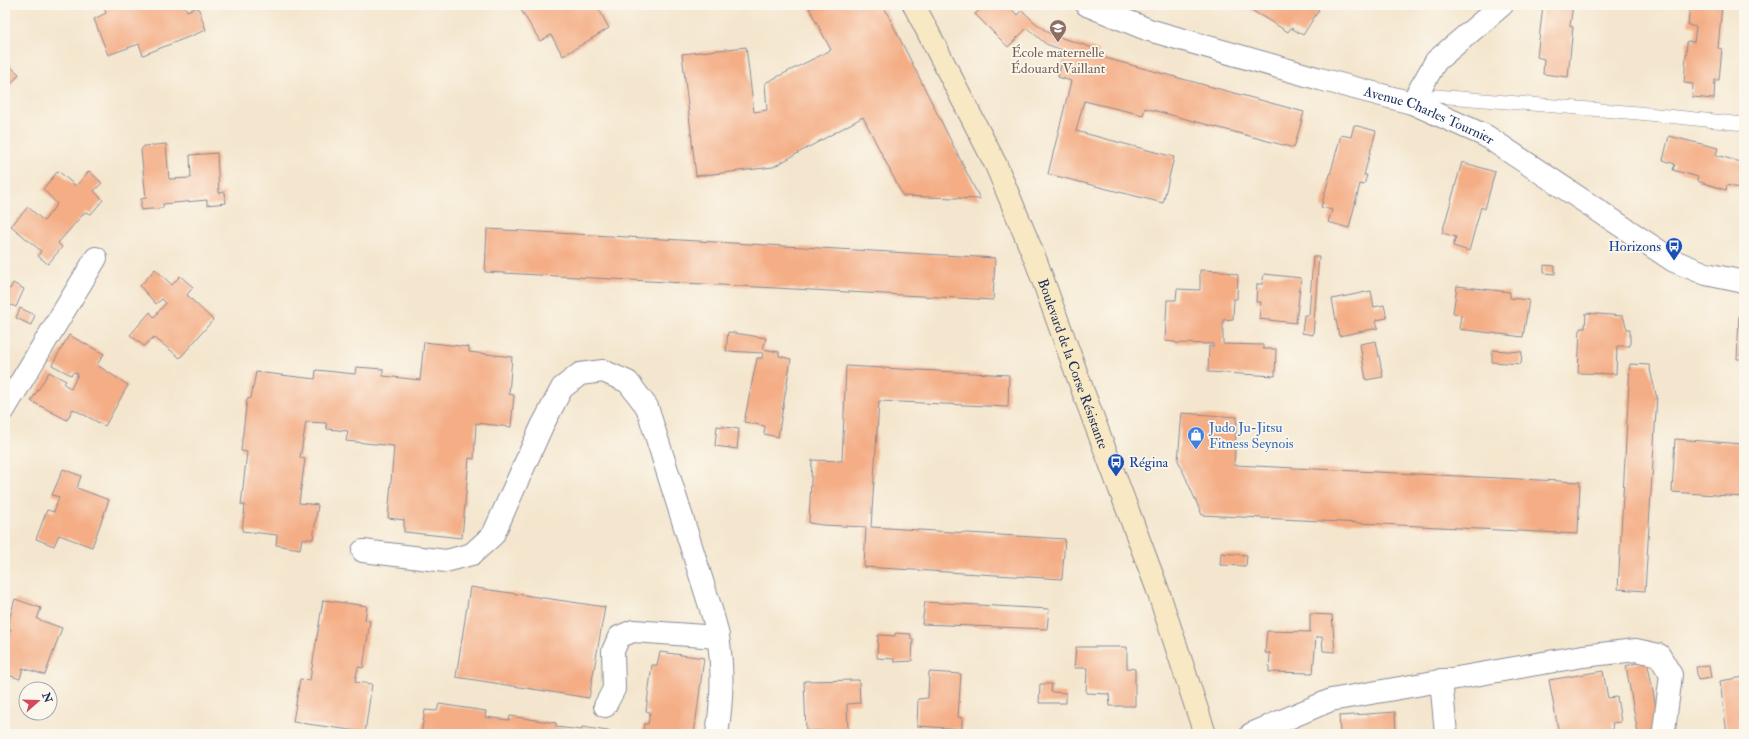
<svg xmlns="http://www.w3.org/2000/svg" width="1749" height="739" font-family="'IM FELL Double Pica',serif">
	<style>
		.building { fill: #f4ad85 }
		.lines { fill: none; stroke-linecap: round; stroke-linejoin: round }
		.lane-casing { stroke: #888a96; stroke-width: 14 }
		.street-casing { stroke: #888a96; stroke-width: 24 }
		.secondary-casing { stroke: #888a96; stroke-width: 24 }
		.lane { stroke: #fff; stroke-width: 13 }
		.street { stroke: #fff; stroke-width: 22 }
		.secondary { stroke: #f8e8c3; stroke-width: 22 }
		.labels { text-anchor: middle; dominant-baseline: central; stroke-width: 3.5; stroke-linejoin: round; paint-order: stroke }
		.education-label { font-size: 14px; fill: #785e54; stroke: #fbf7ec }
		.street-label { font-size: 14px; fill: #1b2f5e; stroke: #fbf7ec }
		.transit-label { font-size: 14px; fill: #164399; stroke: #fbf7ec; text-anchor: end }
		.shop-label { font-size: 14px; fill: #366cbe; stroke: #fbf7ec; text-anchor: start }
	</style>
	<rect width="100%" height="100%" fill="#fbf7ec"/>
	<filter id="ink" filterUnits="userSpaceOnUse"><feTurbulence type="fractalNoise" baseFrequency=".025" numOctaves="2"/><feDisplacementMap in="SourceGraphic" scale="8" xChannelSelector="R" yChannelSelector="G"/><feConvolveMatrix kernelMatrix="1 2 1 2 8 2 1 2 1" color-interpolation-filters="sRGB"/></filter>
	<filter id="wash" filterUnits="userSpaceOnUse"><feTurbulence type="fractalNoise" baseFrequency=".012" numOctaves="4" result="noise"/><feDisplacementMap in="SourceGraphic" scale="16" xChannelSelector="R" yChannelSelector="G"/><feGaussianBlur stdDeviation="0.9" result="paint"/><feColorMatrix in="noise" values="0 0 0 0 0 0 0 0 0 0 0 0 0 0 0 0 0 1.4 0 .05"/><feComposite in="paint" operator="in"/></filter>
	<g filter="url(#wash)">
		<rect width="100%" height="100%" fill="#f4e6ce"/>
		<g id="blocks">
			<path class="building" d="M103,5h81l3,6 11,-4 8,23 -63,25 -4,-11 -31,11 -14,-36 12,-6z
				M518,5h81l-2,1 12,22 -46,28 -12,-21 -11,6z
				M824,5h59l97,194 -77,-3 -40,-79 -90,50 -77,9 -14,-122 64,-7 8,65 13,-2 -2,-27 66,-33 -22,-42z
				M985,5h23l9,10 5,-5 12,12 16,12 49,16 -1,6 206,56 -10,36 -149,-40 -2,7 -59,-14 -8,30 98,26 -11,46 -115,-29 23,-93 -13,-4 7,-26 -19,-7 -19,-16 -19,19 -33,-33z
				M1250,5h61l8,5 -16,25 -12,-7 -3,4 -40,-24z
				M1543,5h30l-3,21 3,1 -5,50 -25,-3 1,-15 -7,-2z
				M1690,5h32l-4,43 4,1 -3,31h-4l-1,19 -22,-2 1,-13 -9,-1 3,-42 7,1 2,-15 -8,-2z
				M5,62l14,12 -14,18z
				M1354,125l22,6 -12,44h3l-3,10 -4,-1 -11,44 -21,-6 4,-12 -11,-3 20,-72 10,2z
				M1669,136l49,12 -2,7 28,8v27l-17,-5 -1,5 -29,-9 1,-4 -25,-7 2,-6 -12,-4z
				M166,144l3,35 22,-1 -1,-23 27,-2 2,40 6,-1 1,11 -19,2v-5l-44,4v4l-22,2v-11l5,-1 -5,-48 3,-4z
				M1462,162l33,10 -10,37 -4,-2 -12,44 -16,-5 3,-9 -14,-4z
				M58,171l18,15 13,-15 13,12 -8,8 9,9 -12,14 -6,-2 -27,31 4,4 -14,17 -10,-8 3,-5 -30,-25 17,-19 16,14 13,-17 -14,-15z
				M487,229l508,29 -2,42 -508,-28z
				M1313,256h6l-6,79 -11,-2 2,-18h5z
				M1544,265l11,1v8l-11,-1z
				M155,269l17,16 8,-9 13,11 -6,8 26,25 -33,38 -26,-21 -10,9 -14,-11 20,-23 4,5 12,-14 -4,-4 -6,5 -16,-18z
				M1200,270l24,1 14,4 -1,24h-3l-1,20 -10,1v24l40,1v4h13l-1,27 -67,-4 1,-26 4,1v-3l-37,-1 -1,-1 -10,-1 2,-41h9l1,-11 23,1z
				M1264,274l37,4 -5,45 -37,-4 2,-17h-5l1,-18h5z
				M13,283l11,6 -8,18 -5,-2 -6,12v-30l5,2z
				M1457,286l53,6v6l19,2 -6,37 -64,-8 2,-14 -8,-2z
				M1371,291l3,16 10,-2 3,13 -11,2 2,8 -39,8 -7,-37z
				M20,308l15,7 -4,10 -15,-7z
				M1586,313l37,3 4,13h3v17h-13l-1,28 -38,-1 2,-45h5z
				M1739,317h5v42h-7z
				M728,332l38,6 -3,11 16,3v4l12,3 -13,78 -14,-3 1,-8 -21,-4 13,-64h5l1,-5 -37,-2z
				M69,335l35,19 -7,11 31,20 -23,41 -32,-17 -6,11 -36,-19 18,-29 17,9 -2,3 7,5 7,-15 -4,-2 -3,3 -19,-10z
				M1376,341l7,36 -17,3 -6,-36z
				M424,342l45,5v5l43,5 -3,37 5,1 -3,32 -35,-4 -2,36 -5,-1 -7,80 -58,-6v-12l-16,-2 6,-72 -48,-5 2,-10 -21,-2 -1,-6 -20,-1 -6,36 5,1 -6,44 19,2 -5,34h-11l-2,10 -24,-4 1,-10 -35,-4 3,-26h-4l6,-53 -6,-1 2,-19 4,-33 4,-1 5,-26 59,7 1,-9 39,4 1,-7 27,2v7l37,4z
				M1492,350l30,2 -1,12 -29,-2z
				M1630,364l19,1 7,30h1l-12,196 -27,-2z
				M846,366l163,9 -1,32 -129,-6 -8,126 194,12 -3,40 -198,-12 2,-40 -44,-2 -13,-2 3,-63 30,1z
				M1182,413l55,4 -3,48 346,17 -2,52 -376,-19 -24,-55z
				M717,426l22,3 -2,20 -22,-3z
				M1675,439l69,5v53l-72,-5z
				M63,469l18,7 -4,12 32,12 -17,47 -33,-12 -5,11 -18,-7 11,-29 7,2 5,-15 -7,-2z
				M1221,553l26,2 -1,11 -26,-1z
				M470,587l135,20 -16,91 -133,-21z
				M15,599l26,9 -4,11 25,9 -17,47 -22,-7 -3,11 -15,-5v-30l6,-15 -4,-2z
				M323,600l44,6 -2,14 5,1 -7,47 -5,-1 -3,15 17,2 -7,48 -72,-10 7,-43 10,1z
				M925,602l124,7 -2,20 -125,-5z
				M1310,614l22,1 3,37 -12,-1 -1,-14h-6l-3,36 -44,-1 1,-19h-5l2,-22 43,1z
				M895,633l16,1v5h2l-1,22 -18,1v-3l-17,-1 1,-23 17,1z
				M1076,647h51v21l8,1v37h-25l-1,-12 -23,-1 1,-25h-13z
				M660,652l44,6 -10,76h-52l2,-10h4l2,-12 -4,-1 6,-46h5z
				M1647,660l14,74h-23l-12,-68z
				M1709,666l2,12 -13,2 -2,-13z
				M1603,671l5,27 9,-1 4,25 -9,1 2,11h-55l-10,-54z
				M929,672l32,2 -3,43 4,1v11l-45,-3 1,-27 10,-1z
				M1744,677v57h-17l-7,-53z
				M859,680l1,23 -13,1 1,26 -42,1 -2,-50z
				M1040,684h12l-1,8 15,1v10h-27z
				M439,704l47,7 -1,6 24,3 1,-4 46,7v4l26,3v-3l45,7h-206l4,-24 12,1z
				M1395,712l1,22h-56l-1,-18z"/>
		</g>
	</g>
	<g filter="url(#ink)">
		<use href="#blocks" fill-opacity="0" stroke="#888a96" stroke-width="1"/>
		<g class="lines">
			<g class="lane-casing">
				<path id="lane" d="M1412,103l24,-7 202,17 106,11"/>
			</g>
			<g class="street-casing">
				<g id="street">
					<path id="s1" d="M1087,5l62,25 171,49 92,24 74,33 188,125 32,13 38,8"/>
					<path d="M1412,103l24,-42 66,-56"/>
					<path d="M5,408l91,-150"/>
					<path d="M363,551l83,10 26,-7 21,-19 49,-109 20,-38 18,-14 23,-3 25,11 19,25 63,199c3,10 6,20 8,30 5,31 4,67 -1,98"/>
					<path d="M1441,680l5,54"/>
					<path d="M605,706l9,-17 -1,-38 6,-14 14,-6 85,6"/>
					<path d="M1251,734l80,-34 252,-44 53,-6 23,5 12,20 -7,55 1,4"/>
				</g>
			</g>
			<g class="secondary-casing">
				<g id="secondary">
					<path id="s2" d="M914,5l82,160 40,96 48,133 73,194 48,146"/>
				</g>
			</g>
			<use href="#lane" class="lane"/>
			<use href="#street" class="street"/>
			<use href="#secondary" class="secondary"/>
		</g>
	</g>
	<defs>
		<g id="school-pin" transform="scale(0.9)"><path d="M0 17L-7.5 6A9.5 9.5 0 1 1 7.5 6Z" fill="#8d6e63" stroke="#fbf7ec"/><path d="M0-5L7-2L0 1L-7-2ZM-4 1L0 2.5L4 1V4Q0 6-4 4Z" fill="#fff"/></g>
		<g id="bus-pin" transform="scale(0.9)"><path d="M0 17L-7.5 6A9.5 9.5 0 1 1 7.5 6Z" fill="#1a4fb4" stroke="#fbf7ec"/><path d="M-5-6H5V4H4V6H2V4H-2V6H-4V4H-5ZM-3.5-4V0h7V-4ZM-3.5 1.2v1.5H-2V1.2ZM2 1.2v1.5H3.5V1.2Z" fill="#fff"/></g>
		<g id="shop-pin" transform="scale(0.9)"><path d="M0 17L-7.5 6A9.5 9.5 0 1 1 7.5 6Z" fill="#3f7fe0" stroke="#fbf7ec"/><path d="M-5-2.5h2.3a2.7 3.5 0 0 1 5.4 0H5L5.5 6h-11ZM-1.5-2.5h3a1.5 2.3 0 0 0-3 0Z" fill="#fff"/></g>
	</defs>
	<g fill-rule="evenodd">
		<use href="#school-pin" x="1058" y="28"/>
		<use href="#bus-pin" x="1674" y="246"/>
		<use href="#shop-pin" x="1196" y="435"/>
		<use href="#bus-pin" x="1116" y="462"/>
	</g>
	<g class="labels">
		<g class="education-label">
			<text x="1058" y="52">École maternelle<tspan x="1058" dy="16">Édouard Vaillant</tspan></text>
		</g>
		<g class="street-label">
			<text stroke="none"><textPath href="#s1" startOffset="360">Avenue Charles Tournier</textPath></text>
			<text stroke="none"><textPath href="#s2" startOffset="393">Boulevard de la Corse Résistante</textPath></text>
		</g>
		<g class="transit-label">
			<text x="1661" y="246">Horizons</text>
			<text x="1129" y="462" text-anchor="start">Régina</text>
		</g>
		<g class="shop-label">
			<text x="1209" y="427">Judo Ju-Jitsu<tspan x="1209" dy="16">Fitness Seynois</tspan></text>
		</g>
	</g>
	<rect width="1749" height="739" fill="none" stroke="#fbf7ec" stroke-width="20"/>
	<g transform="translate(38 701) rotate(70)"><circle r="19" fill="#fbf7ec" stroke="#a1a7b3"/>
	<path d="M0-3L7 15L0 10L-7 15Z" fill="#d1495b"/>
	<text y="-6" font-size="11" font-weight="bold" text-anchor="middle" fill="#1b2f5e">N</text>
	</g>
</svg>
